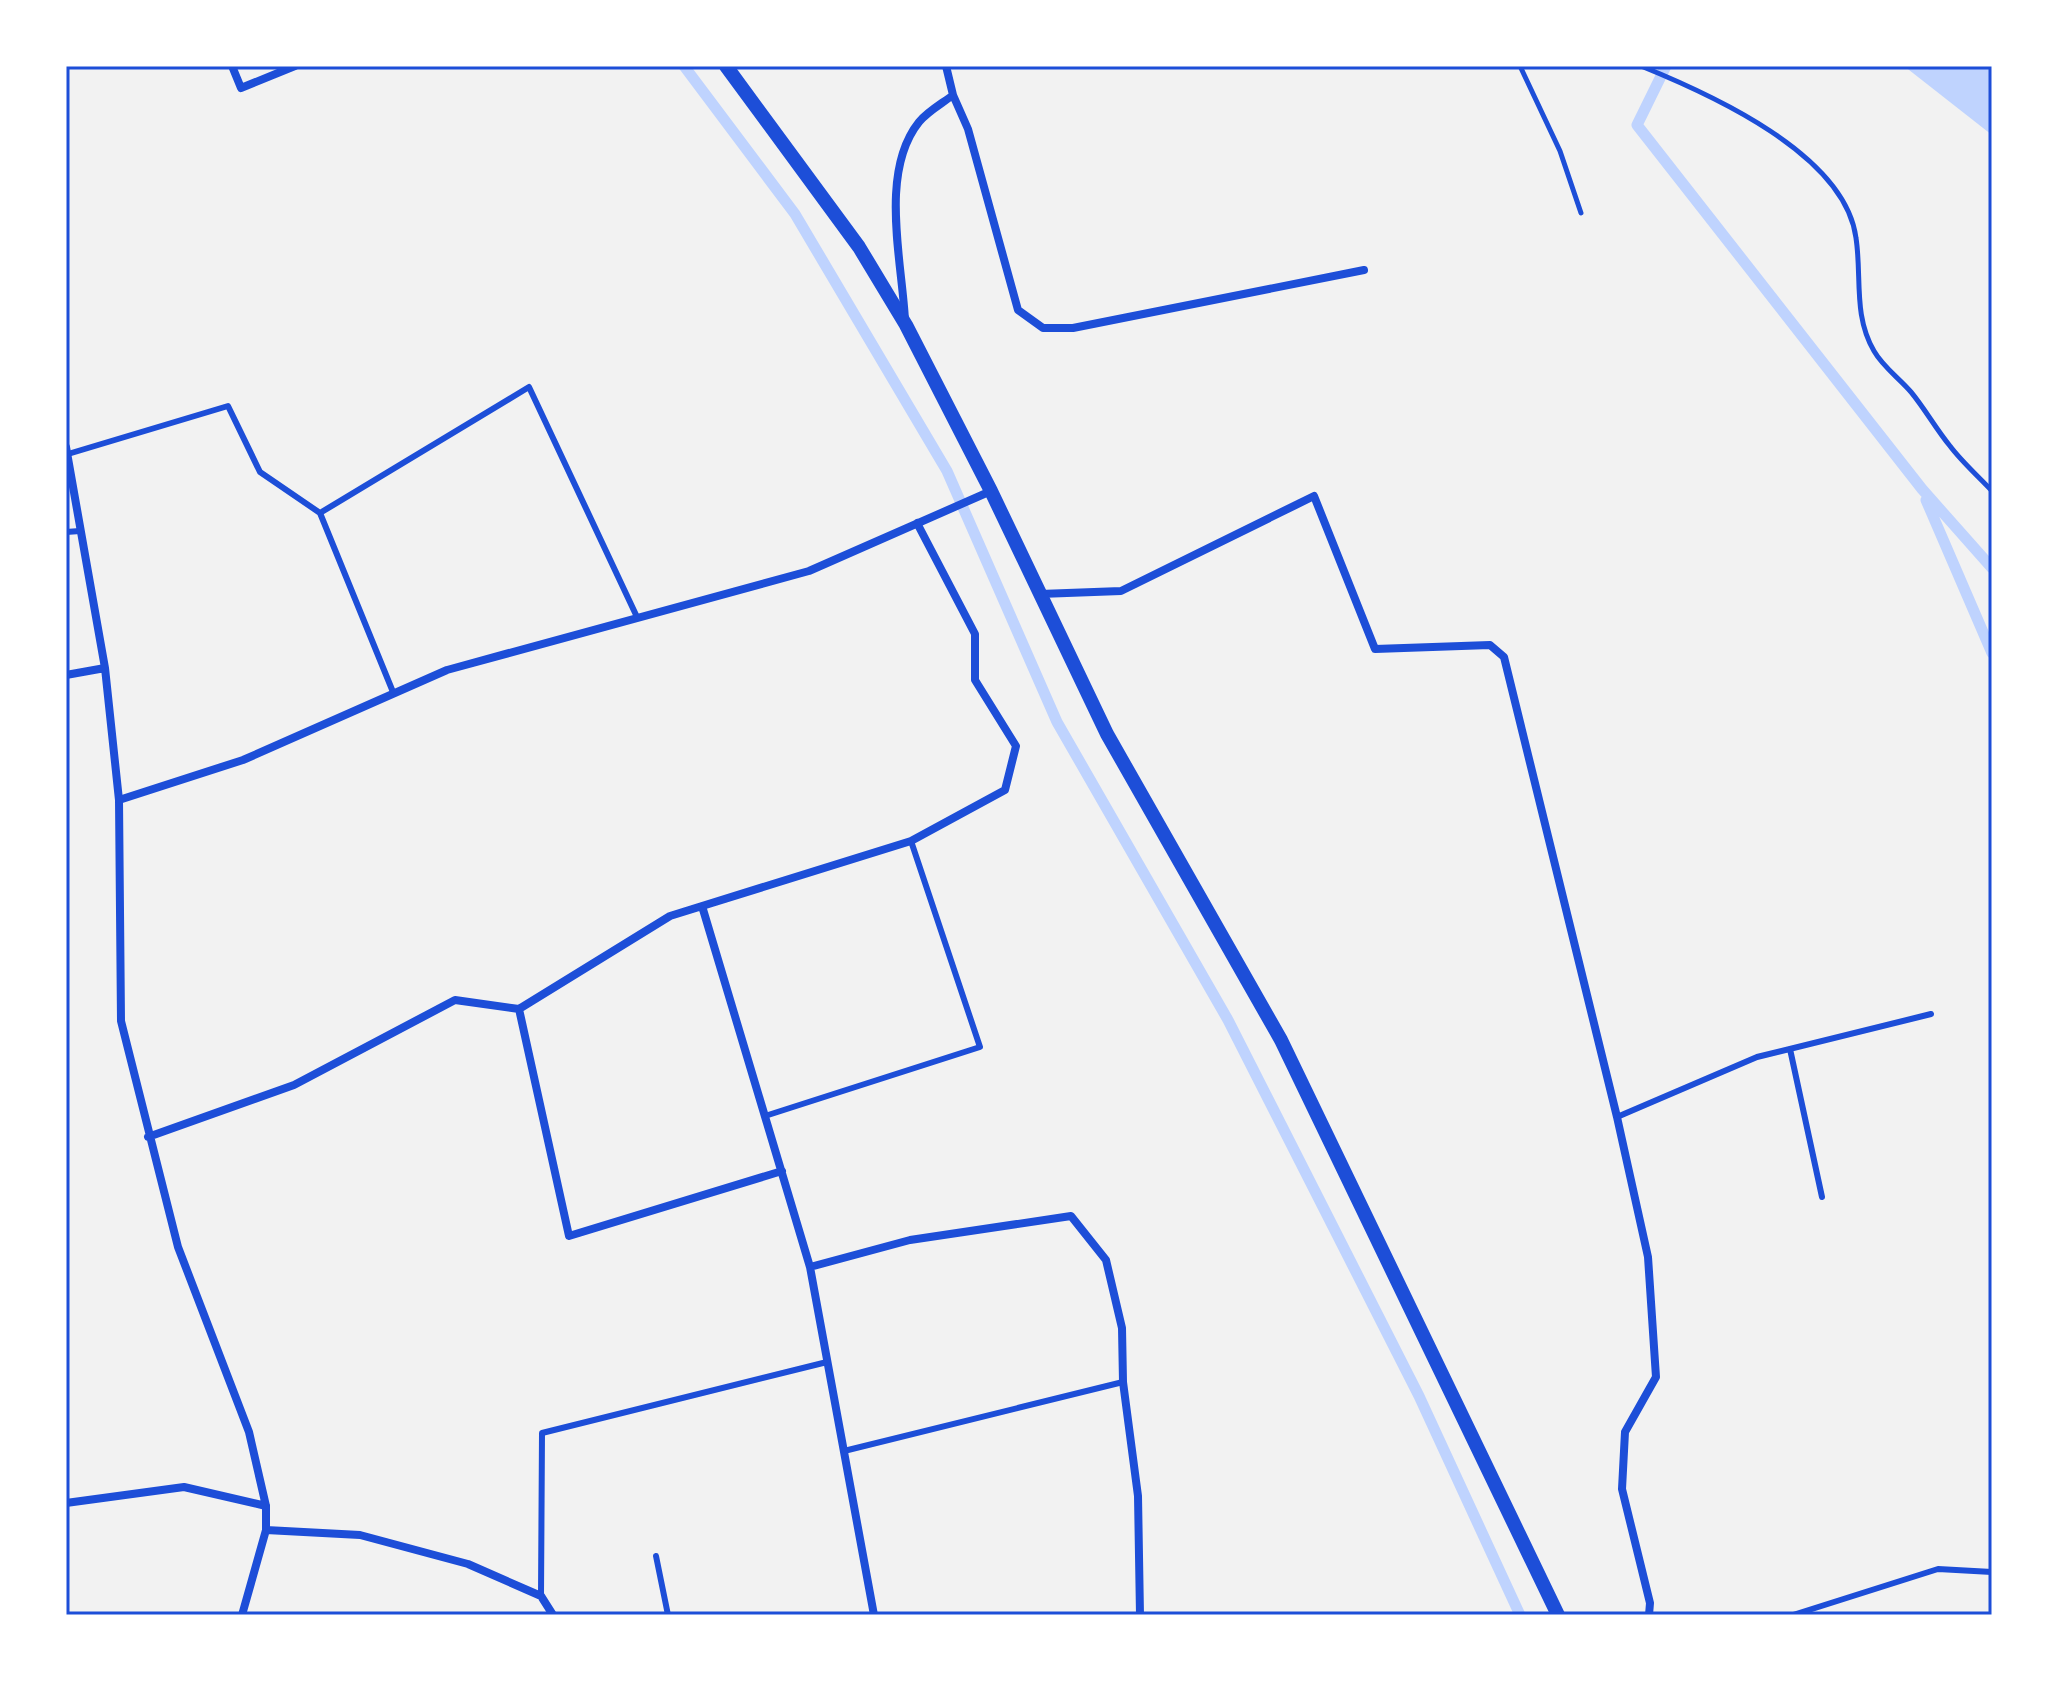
<svg xmlns="http://www.w3.org/2000/svg" width="2058" height="1681" font-family="Commissioner,sans-serif">
	<style>
		.water { fill: #bfd3fe }
		.lines { fill: none; stroke-linecap: round; stroke-linejoin: round }
		.stream { stroke: #bfd3fe; stroke-width: 11 }
		.path { stroke: #1d4ed8; stroke-width: 5 }
		.service { stroke: #1d4ed8; stroke-width: 6 }
		.minor { stroke: #1d4ed8; stroke-width: 8 }
		.tertiary { stroke: #1d4ed8; stroke-width: 14 }
		.neatline { fill: none; stroke: #1d4ed8; stroke-width: 3 }
	</style>
	<rect width="100%" height="100%" fill="#f2f2f2"/>
	<path class="water" d="M1904,66h88v69z"/>
	<g class="lines">
		<path class="stream" d="M684,66l111,148 152,257 110,251 171,298 191,376 101,219
			M1666,66l-29,59 285,364 70,79
			M1926,500l66,153"/>
		<path class="path" d="M1520,66l40,85 21,62
			M1641,66c69,28 204,88 215,172 6,39 -3,77 18,113 9,16 25,27 37,41 14,17 25,37 39,54 12,16 28,30 42,45"/>
		<path class="service" d="M68,454l160,-48 32,66 60,41 209,-126 108,230
			M320,513l73,179
			M66,532l14,-1
			M1790,1049l32,148
			M765,1116l215,-69 -69,-206
			M1617,1117l140,-60 174,-43
			M844,1451l279,-69
			M656,1556l12,59
			M541,1596l1,-163 285,-71
			M1793,1615l145,-46 54,3"/>
		<path class="minor" d="M232,66l9,22 54,-22
			M953,95l15,34 50,181 25,18h30l291,-58
			M905,320c-3,-59 -26,-148 14,-198 9,-11 24,-19 34,-27l-7,-29
			M66,447l39,221
			M1040,594l81,-3 193,-95 61,153 115,-4 14,12 113,460 31,140 8,120 -31,55 -3,57 28,114 -1,12
			M66,675l39,-7 14,132 124,-40 204,-90 362,-99 182,-80
			M119,800l2,221 57,226 71,185 17,74v24l-24,85
			M702,906l108,361 64,348
			M148,1137l146,-52 161,-85 64,9
			M782,1171l-213,65 -50,-227 151,-93 241,-75 94,-51 11,-44 -41,-66v-46l-58,-111
			M810,1267l100,-27 161,-24 35,44 16,68 1,54 15,114 2,119
			M66,1503l118,-16 82,19
			M266,1530l94,5 108,29 73,32 12,19"/>
		<path class="tertiary" d="M726,66l133,181 47,78 85,166 116,243 174,306 277,575"/>
	</g>
	<rect width="2058" height="1681" fill="none" stroke="#ffffff" stroke-width="136"/>
	<rect x="68" y="68" width="1922" height="1545" class="neatline"/>
</svg>
